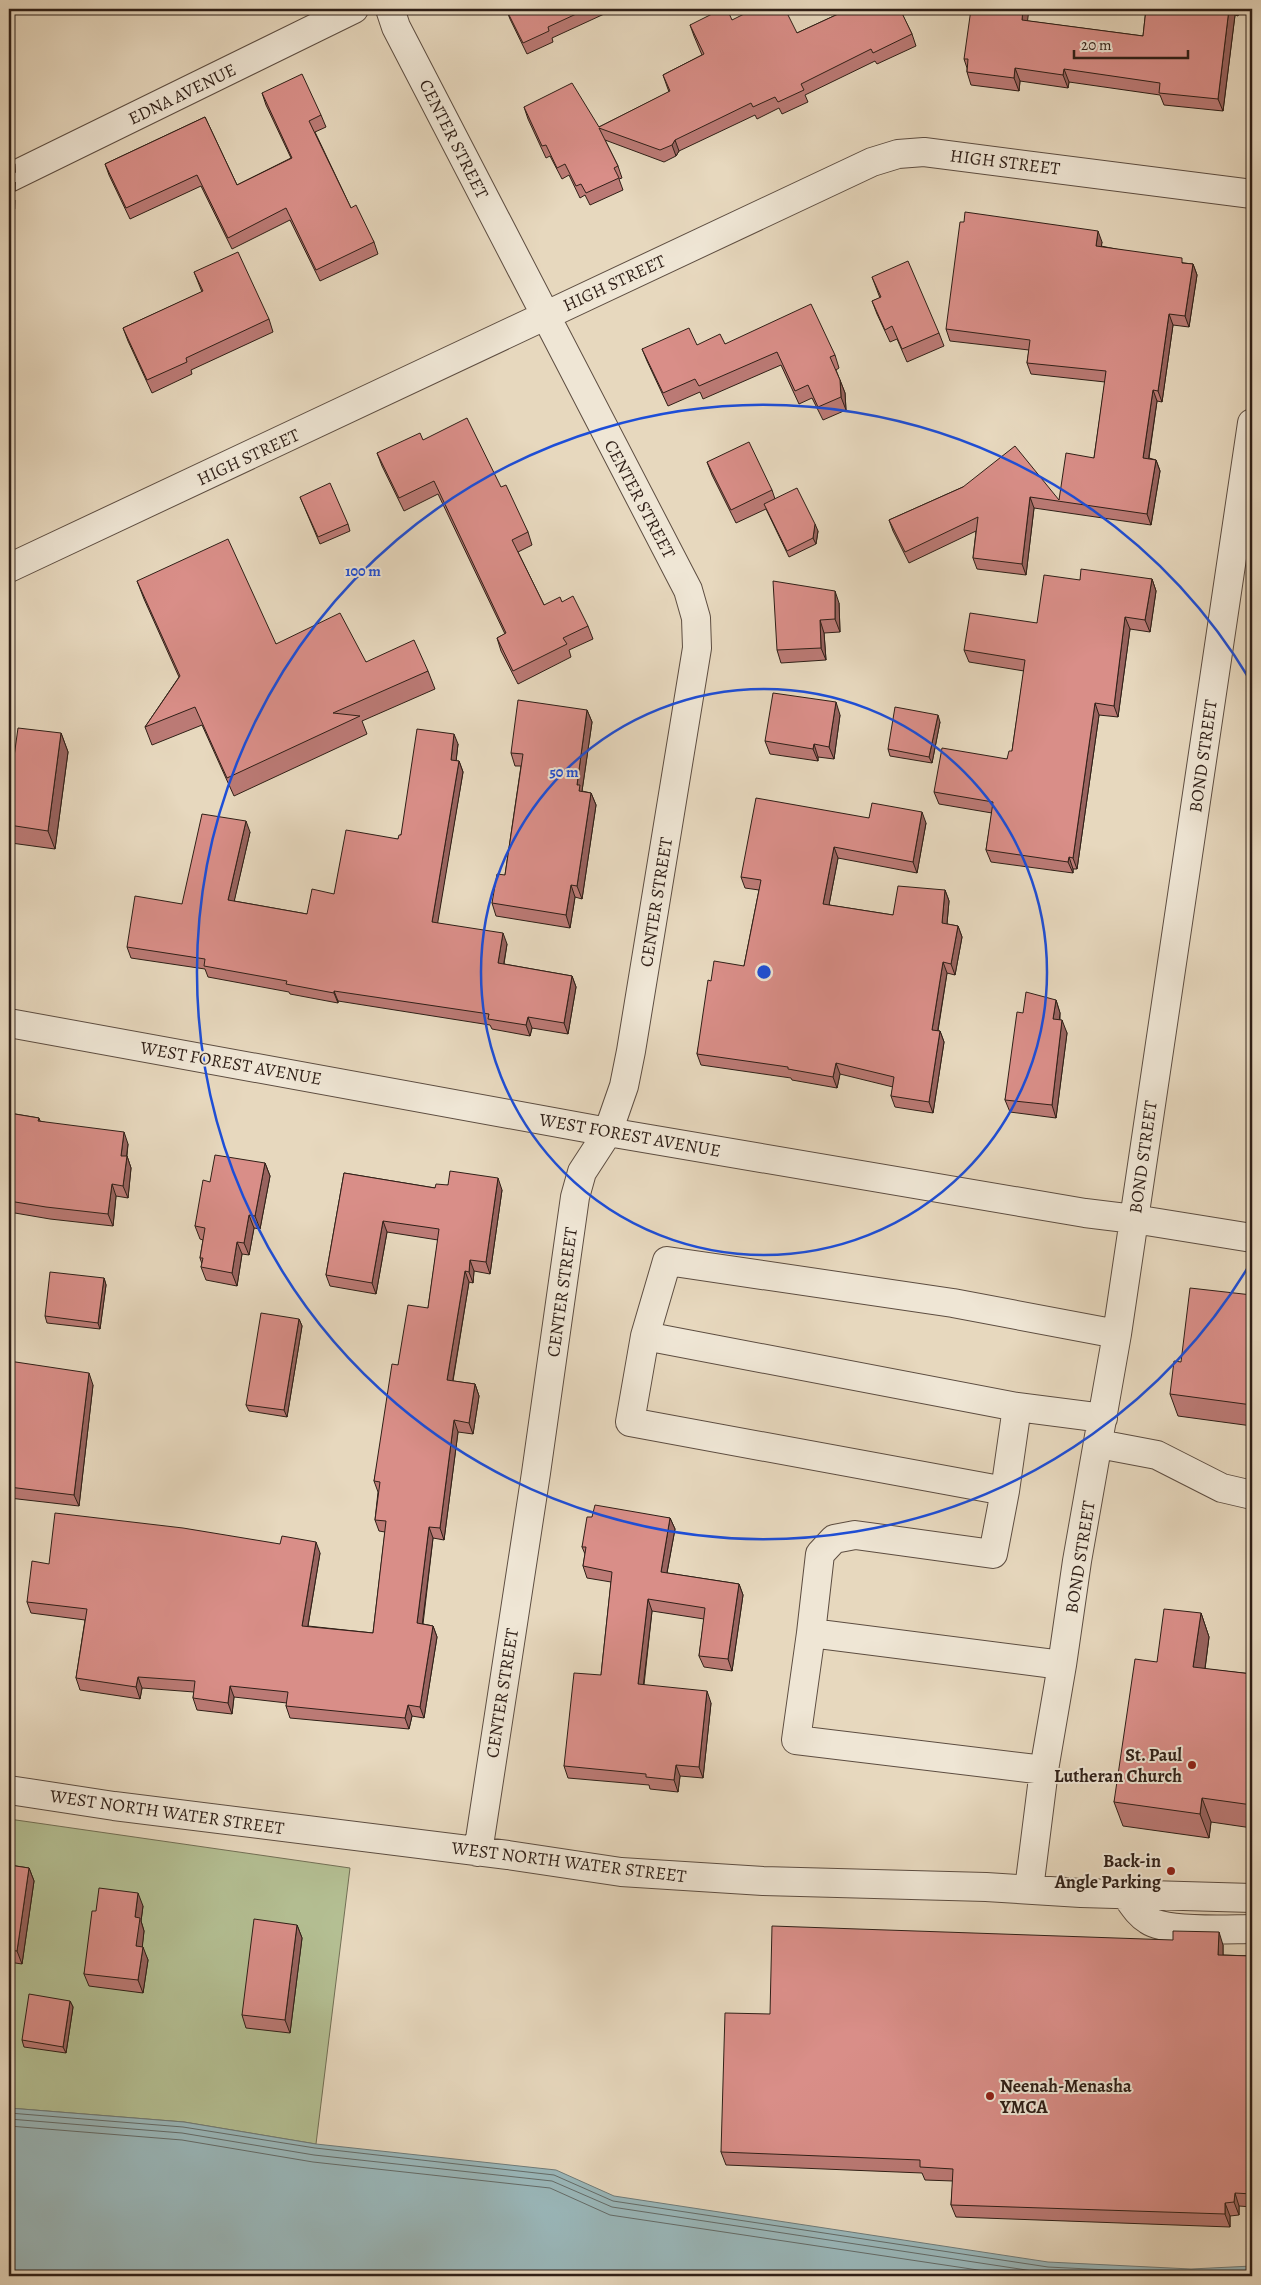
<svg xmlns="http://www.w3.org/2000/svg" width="1261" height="2285" font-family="Alegreya,serif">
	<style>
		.green { fill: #b4bf93; stroke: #726f55 }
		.water { fill: #9ab8bb; stroke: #6f7b79 }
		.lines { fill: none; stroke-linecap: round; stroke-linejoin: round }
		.shore { stroke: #646c69; stroke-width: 1 }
		.minor-casing { stroke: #5d4d41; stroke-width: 30 }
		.minor { stroke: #efe6d5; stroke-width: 28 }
		.rail { stroke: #2f1f17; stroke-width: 4; stroke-dasharray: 9 9; stroke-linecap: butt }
		.wall { fill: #bb7a75; stroke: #2f1f17 }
		.shaded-wall { fill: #98635f; stroke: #2f1f17 }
		.building { fill: #d98e88; stroke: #2f1f17 }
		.ring { fill: none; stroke: #1d4ed8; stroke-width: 2.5 }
		.poi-dot { fill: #8f2418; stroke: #efe6d5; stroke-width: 2 }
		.labels { text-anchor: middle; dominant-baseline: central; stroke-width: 4; stroke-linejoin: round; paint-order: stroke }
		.street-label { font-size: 18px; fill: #2f1f17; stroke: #efe6d5 }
		.poi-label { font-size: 18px; font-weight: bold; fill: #2f1f17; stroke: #efe6d5; text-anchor: end }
		.centre { fill: #1d4ed8; stroke: #efe6d5; stroke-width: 2.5 }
		.ring-label { font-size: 15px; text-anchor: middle; font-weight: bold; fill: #1d4ed8; stroke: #efe6d5; stroke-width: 4; stroke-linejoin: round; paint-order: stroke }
	</style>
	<rect width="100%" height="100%" fill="#e7d8be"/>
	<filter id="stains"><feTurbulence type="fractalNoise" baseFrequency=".004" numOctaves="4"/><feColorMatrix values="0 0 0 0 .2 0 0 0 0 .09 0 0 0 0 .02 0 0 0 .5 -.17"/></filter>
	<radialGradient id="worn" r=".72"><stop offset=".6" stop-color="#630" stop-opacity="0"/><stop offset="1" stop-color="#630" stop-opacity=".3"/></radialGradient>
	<path class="green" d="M9,1819l341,49 -34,276 -132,-22 -175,-14z"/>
	<path class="water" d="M9,2108l175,14 132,22 240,26 58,26 434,66 143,7 61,-3v10h-1243z"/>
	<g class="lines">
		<path class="shore" d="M9,2113l174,14 132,21 239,27 59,26 435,66 143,7 61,-4
			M9,2119l173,14 132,22 238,26 60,26 434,66 66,3
			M9,2126l173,14 131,22 237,26 60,27 408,61"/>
		<g class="minor-casing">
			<path id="minor" d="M390,9l6,18 292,563 8,28 1,30 -66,403 -7,35 -16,46 -26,40 -7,25 -39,276 -58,379
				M9,178l345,-169
				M9,568c288,-134 575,-271 863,-406l26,-8 26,-2 328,42
				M9,1023l599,109 477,81 49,6 118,19
				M645,1336l-15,86 375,69
				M1017,1407l-372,-71 22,-75 286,42 164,31
				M1099,1444l58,11 65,33 30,7
				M811,1633l9,-79 14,-15 21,-4 138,19 12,-63 12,-84 86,11
				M1044,1770l-248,-30 15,-107 251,32
				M9,1790l105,16 394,49 113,17 142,9 223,6 95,6 171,5
				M1029,1889l15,-119 18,-105 15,-104 40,-227 135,-911
				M1125,1894c7,9 13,20 23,26 19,13 80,9 104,9"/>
		</g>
		<use href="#minor" class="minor"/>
		<path class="rail" d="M9,56l5,120 -5,208"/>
	</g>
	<path class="wall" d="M506,9h109l-63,29 1,4 -26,12 -17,-35z
		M849,9h65l-12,5 10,20 4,12 -39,18 -2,-3 -70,34 3,7 -26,12 -3,-6 -22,11 -2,-4 -76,36 -3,5 -12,6 -59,-22 13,26 4,12 -3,1 4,11 -33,15 -5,-10 -5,3 -11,-23 -7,4 -12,-23 -4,2 -18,-39 -4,-12 75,20 70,-35 -6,-17 39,-20 -8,-19 -4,-11 42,-5 65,13z
		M1146,9h92v7l-3,-1 -12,96 -59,-6 -4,-10 -91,-13 -1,6 -48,-7 -1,10 -48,-6 -4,-13v-4l-3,-9 64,-38 115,15z
		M262,93l59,22 5,12 -11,5 36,76 23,34 4,12 -58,27 -30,-61 -58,29 -31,-63 -71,33 -21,-44 -4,-11 100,-47 32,68 54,-27 -25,-53z
		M1102,242l-1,4 83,17 9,1 4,11 -8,52 -16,-2 -11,77 -5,-1 -8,57 7,2 4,11 -9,54 -117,-17 -8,67 -49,-6 -4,-11 3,-27 -67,32 -16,-32 -4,-11 74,-33 96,13 35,-42 11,-76 -74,-8 -4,-11 2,-13 -79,-9 -4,-12z
		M194,272l75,47 4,13 -82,38 1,4 -40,19 -24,-52 -5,-13 79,-36z
		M872,277l67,56 5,13 -37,16 -10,-23 -7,3 -13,-28 -5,-13 8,-3z
		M725,344l110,11 4,13 -3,2 9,23 1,17 -23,10 -11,-22 -13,6 -18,-39 -78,34 -3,-7 -32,14 -21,-45 -5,-12z
		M423,440l78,47 27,45 4,13 -14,7 26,53 18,-3 26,24 5,13 -24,11 2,7 -53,27 -17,-33 -4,-13 8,-4 -67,-140 -34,17 -22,-45 -5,-13z
		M707,462l65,28 3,9 43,32 -2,13 -27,13 -23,-48 -30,14 -24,-48z
		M300,497l48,27 2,7 -30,13z
		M1152,579l4,12 -6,41 -20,-3 -12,88 -19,-2 -22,154h-4v4l-82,-11 -5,-12 6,-37 -53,-9 -5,-12 73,-33 5,-8 12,-80 -55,-9 -5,-12 73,-27 43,-43z
		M137,581l139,63 90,18 62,9 7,18 -73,32 5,13 -133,62 -32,-71 -50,20 -7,-18 34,-50 -35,-78z
		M839,603l1,29 -16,1 2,27 -45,3 -4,-13z
		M587,710l5,12 -10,69 9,2 5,12 -14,94 -7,-2 -5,31 -74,-12 -4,-13 13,-28 16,-109h-6l-4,-13z
		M840,715l-6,44 -16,-2v4l-48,-7 -5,-13z
		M940,722l-8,41 -42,-7 -2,-7z
		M61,733l7,19 -13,97 -44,-6 -2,-7v-43z
		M458,744l-2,17h3l4,11 -26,151 70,21 -3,20 68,12 4,11 -8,47 -36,-6 -2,8 -38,-7 -2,-4 -152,-24v2l-48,-9 -1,-2 -81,-15 -3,-8 -74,-11 -4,-11 55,-43 68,-72 -16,69 73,13 27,-20 64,-55z
		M869,818l57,5 -9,50 -79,-15 -9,47 64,10 52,-25 4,11 -2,23 11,2 4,11 -7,38 -8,-2 -9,58h2l4,11 -11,71 -38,-6 -4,-11 2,-9 -53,-13 -3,14 -45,-8 -1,-2 -90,-13 -4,-11 14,-73 33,-15 15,-76 -14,-2 -4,-11z
		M1056,1000l4,13v7l7,13 -11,85 -46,-6 -5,-12 18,-87z
		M9,1113l30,5 1,3 88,23 -1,12 4,12 -3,30 -12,-2 -3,30 -63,-7 -41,-7z
		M265,1163l5,13 -10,53 -6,-1 -5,27 -7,-1 -5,32 -31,-6 -5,-13 1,-3 -2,-6 3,-18 -3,-1 -5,-13 15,-44z
		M344,1173l91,15 13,-3 54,5 -12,84 -16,-3 -1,12 -4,-1 -16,99 22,3 4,12 -6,38 -15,-2 -14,108 -11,-2 -10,86 10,2 4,11 -13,81 -12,-2 -3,13 -119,-11 -4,-12 1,-3 -53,-6 -2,17 -35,-4 -4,-12 1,-6 -52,-4 -2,11 -60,-9 -4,-12 9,-58 -54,-7 -4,-11 22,-38 271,-11 -12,73 65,7 12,-101 -6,-1 -4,-11 3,-28 -4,-11 24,-116 30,-57 10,-68 -51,-8 -11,62 -46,-8 -4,-11z
		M104,1278l2,7 -6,44 -53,-6 -2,-7z
		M1252,1295v131l-74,-10 -8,-22z
		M299,1319l3,7 -15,91 -38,-6 -3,-6z
		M9,1361l84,24 -14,121 -70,-8z
		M592,1517l78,1 5,11 -8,44 72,11 4,11 -11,76 -28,-4 -5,-11 5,-37 -52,-8 -8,74 67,18 -8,75 -23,-2 -2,16 -28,-3 -1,-4 -81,-7 -4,-12 37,-91 10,-93 -24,-4 -4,-12 2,-12 -3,-7z
		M1201,1613l8,24 -4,32 47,5v154l-41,-6 -2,16 -86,-12 -9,-24 43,-140z
		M9,1865l20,3 5,13 -12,83 -13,-2z
		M143,1906l-2,15 3,10 -2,16 6,13 -5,33 -54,-7 -5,-12 12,-63z
		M297,1925l5,13 -12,95 -44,-5 -4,-13z
		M1223,1945v10l29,1v251l-13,-1v9l-9,1v11l-274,-10 -5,-12 2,-24 -28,-1 -3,-7 -196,-8 -5,-13 49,-138z
		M70,2001l3,6 -7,46 -42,-6 -2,-7z"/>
	<path class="shaded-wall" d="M1023,9h6l-3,24 -4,-13z
		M1229,9h3l3,6 -12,96 -5,-12z
		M1235,9h3v7z
		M1015,68l5,13 -1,10 -5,-13z
		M1064,69l5,13 -1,6 -5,-13z
		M675,140l4,11 -3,5 -4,-11z
		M1098,231l4,11 -2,15 -4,-11z
		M1193,264l4,11 -8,52 -4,-11z
		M1169,314l4,11 -11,77 -4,-11z
		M840,380l5,13 1,17 -5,-13z
		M1153,390l4,11 -10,68 -4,-11z
		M1156,460l4,11 -9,54 -4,-11z
		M1030,497l4,11 -8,67 -4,-11z
		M815,524l3,7 -2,13 -3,-6z
		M1152,579l4,12 -6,41 -5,-12z
		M835,591l4,12 1,29 -5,-13z
		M1125,617l5,12 -12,88 -4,-11z
		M820,620l4,13 2,27 -5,-12z
		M836,702l4,13 -6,44 -5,-12z
		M1095,703l4,12 -22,154 -4,-11z
		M587,710l5,12 -10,69 2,13 -7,-19z
		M938,715l2,7 -8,41 -3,-6z
		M61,733l7,19 -13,97 -7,-18z
		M454,734l4,10 -3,27 -4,-11z
		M814,744l4,13v4l-5,-12z
		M459,761l4,11 -27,161 -4,-11z
		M591,793l5,12 -14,94 -5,-13z
		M922,812l4,11 -9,50 -4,-11z
		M246,821l4,11 -18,79 -4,-11z
		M834,847l4,11 -11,57 -4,-11z
		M1069,857l4,12v4l-5,-11z
		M571,885l4,12 -5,31 -4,-13z
		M945,890l4,11 -3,33 -4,-11z
		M958,926l4,11 -7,38 -4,-11z
		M503,933l4,11 -5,30 -4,-11z
		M943,962l4,11 -11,68 -4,-11z
		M572,976l4,11 -8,47 -4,-11z
		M334,991l4,10v2l-4,-10z
		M1056,1000l4,13 -2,19 -5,-13z
		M528,1017l4,11 -2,8 -4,-11z
		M1062,1020l5,13 -11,85 -4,-13z
		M940,1031l4,11 -11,71 -4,-11z
		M836,1063l4,11 -3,14 -4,-11z
		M124,1132l4,12 -3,24 -4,-12z
		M127,1156l4,12 -3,30 -5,-12z
		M265,1163l5,13 -10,53 -5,-13z
		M498,1178l4,12 -12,84 -4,-12z
		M112,1184l4,12 -3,30 -5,-12z
		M249,1215l5,13 -5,27 -5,-12z
		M383,1221l4,11 -11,62 -4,-11z
		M237,1242l5,12 -5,32 -5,-13z
		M470,1260l4,11 -1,12 -4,-11z
		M465,1271l4,11 -18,109 -4,-11z
		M104,1278l2,7 -6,44 -2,-6z
		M299,1319l3,7 -15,91 -3,-7z
		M89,1373l4,12 -14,121 -5,-11z
		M475,1384l4,12 -6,38 -4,-11z
		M454,1420l4,12 -14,108 -4,-12z
		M670,1518l5,11 -10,54 -4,-11z
		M429,1527l4,11 -12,96 -4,-11z
		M316,1542l4,11 -14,84 -4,-11z
		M9,1579l5,12 -5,39z
		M739,1584l4,11 -11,76 -4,-12z
		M648,1599l4,12 -10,85 -4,-12z
		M1201,1613l8,24 -7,54 -9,-24z
		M433,1626l4,11 -13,81 -4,-11z
		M138,1677l4,11 -2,11 -4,-12z
		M230,1686l4,11 -2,17 -4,-11z
		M707,1691l4,12 -8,75 -4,-11z
		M408,1705l4,11 -3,13 -4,-11z
		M676,1765l4,11 -2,16 -4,-12z
		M1202,1798l9,24 -2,16 -9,-24z
		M29,1868l5,13 -12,83 -5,-13z
		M138,1893l5,13 -2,15 3,10 -3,28 -5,-13 -1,-29z
		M297,1925l5,13 -12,95 -5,-13z
		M1219,1932l4,13v23l-5,-13z
		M143,1947l5,13 -5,33 -5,-13z
		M70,2001l3,6 -7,46 -3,-6z
		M1235,2193l4,13v9l-5,-13z
		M1225,2203l5,13v11l-5,-13z"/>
	<path class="building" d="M506,9h81l-39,18 1,4 -26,12z
		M722,9h5l5,11 22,-11h31l12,24 52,-24h51l12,25 -39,19 -2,-4 -70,35 3,6 -26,12 -3,-5 -22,10 -2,-4 -76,37 -3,5 -12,5 -61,-22 19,38 -4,2 5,10 -33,15 -5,-9 -5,2 -11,-22 -8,4 -11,-23 -4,1 -18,-39 48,-24 27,44 71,-36 -7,-16 41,-21 -14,-29z
		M971,9h52l-1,11 121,16 3,-27h83l-11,90 -59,-6 1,-10 -96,-14 -1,6 -48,-7 -1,10 -47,-6 1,-13h-4z
		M302,74l19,41 -12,6 42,87 5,-3 18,37 -58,28 -30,-62 -58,30 -31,-63 -71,33 -21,-44 100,-47 32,68 55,-27 -30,-65z
		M965,212l133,19 -2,15 86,12v5l11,1 -8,52 -16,-2 -11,77 -5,-1 -10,68 13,2 -9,54 -117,-17 -8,67 -49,-6 5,-41 -73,35 -16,-32 74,-33 52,-41 44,54 7,-47 28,5 12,-87 -79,-8 3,-23 -84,-11 14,-107h4z
		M238,252l31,67 -83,39 1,4 -40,18 -24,-52 80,-37 -9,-19z
		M908,261l31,72 -37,16 -10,-23 -7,4 -13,-29 9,-4 -9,-20z
		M811,304l24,51 -5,2 10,23 1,17 -23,10 -10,-22 -13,6 -18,-39 -78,34 -4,-7 -32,14 -21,-44 47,-21 8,17 23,-11 5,10z
		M467,418l34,69 5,-2 22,47 -16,8 32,65 16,-8 2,5 11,-6 15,30 -25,12 4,6 -54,27 -16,-33 9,-5 -72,-152 -35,17 -22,-45 43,-20 3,7z
		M749,442l23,48 -41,20 -24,-48z
		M330,483l18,41 -30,13 -18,-40z
		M797,488l18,36 -2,14 -26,13 -23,-47z
		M228,539l48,105 64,-31 26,49 48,-22 14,31 -95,42 27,3 -133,62 -32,-71 -50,20 35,-51 -43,-95z
		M1081,569l71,10 -7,41 -20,-3 -11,89 -19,-3 -22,155 -4,-1 -1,5 -82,-12 7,-48 -59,-10 8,-44 65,11 2,-8h3l13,-91 -61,-10 6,-37 67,10 7,-48 36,5z
		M773,581l62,10v28l-15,1 1,28 -44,2z
		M773,693l63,9 -7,45 -15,-3 -1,5 -48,-8z
		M518,700l69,10 -10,75h3l-1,6 12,2 -14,93 -6,-1 -5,30 -74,-12 5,-29 8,1 18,-121 -12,-1z
		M895,707l43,8 -9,42 -41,-8z
		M18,728l43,5 -13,98 -39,-6v-32z
		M417,729l37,5 -3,26 8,1 -27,161 71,11 -5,30 74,13 -8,47 -36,-6 -2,8 -38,-6 1,-5 -155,-23v2l-48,-9 1,-3 -83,-15 1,-7 -78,-12 8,-51 47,8 20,-90 44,7 -18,79 79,14 5,-25 22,5 12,-64 52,9 1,-4h2z
		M756,798l113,20 3,-15 50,9 -9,50 -79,-15 -11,57 70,11 5,-29 47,4 -3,33 16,3 -7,38 -8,-2 -11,68 8,1 -11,71 -38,-6 3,-19 -58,-14 -3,14 -45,-8v-2l-91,-13 11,-74 3,1 3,-20 30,5 17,-86 -20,-3z
		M1026,992l30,8 -3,19 9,1 -10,85 -47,-5 12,-88 6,1z
		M9,1113l30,5 -1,3 86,11 -3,24h6l-4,30 -11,-2 -4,30 -62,-7 -37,-6z
		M215,1155l50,8 -10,53 -6,-1 -5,28 -7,-1 -5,31 -31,-6 2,-9h-3l5,-30 -10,-2 8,-46 7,2z
		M450,1171l48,7 -12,84 -16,-2 -1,12 -4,-1 -18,109 28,4 -6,39 -15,-3 -14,108 -11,-1 -12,96 16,3 -13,81 -12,-2 -3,13 -119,-12 2,-14 -58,-6 -2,17 -35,-5 2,-17 -57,-4 -2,10 -60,-9 11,-69 -60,-7 5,-41 17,3 6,-51 128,15 97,16 2,-8 34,6 -14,84 71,7 13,-112 -11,-1 5,-38 -6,-1 18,-117 6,1 10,-60 20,3 11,-79 -56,-8 -11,62 -46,-8 18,-102 91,15 1,-4 12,1z
		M50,1272l54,6 -6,45 -53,-7z
		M1190,1288l62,7 -1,14h1v96l-82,-11 4,-33 7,1z
		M261,1313l38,6 -15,91 -38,-5z
		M9,1361l80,12 -15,122 -65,-8z
		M595,1505l75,13 -9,54 78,12 -11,75 -29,-3 6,-48 -57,-9 -10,85 69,7 -8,76 -23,-2 -2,15 -28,-3v-3l-82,-8 10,-93 27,2 11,-103 -29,-6 3,-19h-4l5,-30h5z
		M1164,1609l37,4 -8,54 59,7v131l-50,-7 -2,16 -86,-12 21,-143 22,3z
		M9,1865l20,3 -12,83 -8,-1z
		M99,1888l39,5 -3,24 5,1 -4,28 7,1 -5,33 -54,-6 8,-63h4z
		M254,1919l43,6 -12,95 -43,-5z
		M772,1926l401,14v-9l46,1 -1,23 34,1v238l-17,-1 -1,9 -9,1v11l-274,-9 2,-36 -33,-2v-7l-199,-8 4,-139 45,1z
		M29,1994l41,7 -7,46 -41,-7z"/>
	<g class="ring">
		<circle cx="764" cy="972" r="283"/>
		<path d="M1250 1264A567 567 0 1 1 1250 680"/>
	</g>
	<g class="poi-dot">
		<circle cx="1192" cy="1765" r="5"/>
		<circle cx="1171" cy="1871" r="5"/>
		<circle cx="990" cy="2096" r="5"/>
	</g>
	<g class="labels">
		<g class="street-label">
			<text transform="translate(182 94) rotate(-26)">EDNA AVENUE</text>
			<text transform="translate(454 139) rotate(63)">CENTER STREET</text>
			<text transform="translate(1005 162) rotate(7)">HIGH STREET</text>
			<text transform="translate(614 283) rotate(-25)">HIGH STREET</text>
			<text transform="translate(248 457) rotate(-25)">HIGH STREET</text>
			<text transform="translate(640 499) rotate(62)">CENTER STREET</text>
			<text transform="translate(1203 756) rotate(-82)">BOND STREET</text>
			<text transform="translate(656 902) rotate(-81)">CENTER STREET</text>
			<text transform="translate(231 1063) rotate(10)">WEST FOREST AVENUE</text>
			<text transform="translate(630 1135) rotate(10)">WEST FOREST AVENUE</text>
			<text transform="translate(1143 1157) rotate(-82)">BOND STREET</text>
			<text transform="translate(562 1292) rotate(-82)">CENTER STREET</text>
			<text transform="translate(1080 1557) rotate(-81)">BOND STREET</text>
			<text transform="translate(502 1693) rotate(-81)">CENTER STREET</text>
			<text transform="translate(167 1812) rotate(8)">WEST NORTH WATER STREET</text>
			<text transform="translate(569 1862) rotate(7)">WEST NORTH WATER STREET</text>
		</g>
		<g class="poi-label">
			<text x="1182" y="1755">St. Paul<tspan x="1182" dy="21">Lutheran Church</tspan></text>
			<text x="1161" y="1861">Back-in<tspan x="1161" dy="21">Angle Parking</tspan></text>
			<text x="1000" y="2086" text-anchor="start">Neenah-Menasha<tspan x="1000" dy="21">YMCA</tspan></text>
		</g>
	</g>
	<circle cx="764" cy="972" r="8" class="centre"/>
	<g class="ring-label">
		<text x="363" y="576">100 m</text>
		<text x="564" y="777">50 m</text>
	</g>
	<rect width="1261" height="2285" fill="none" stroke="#e7d8be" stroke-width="30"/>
	<rect x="10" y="10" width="1241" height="2265" fill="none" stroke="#2f1f17" stroke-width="2.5"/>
	<rect x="15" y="15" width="1231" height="2255" fill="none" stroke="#2f1f17"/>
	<path d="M1074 50v8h114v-8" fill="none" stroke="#2f1f17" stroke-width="2.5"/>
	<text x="1081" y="50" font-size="15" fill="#2f1f17" stroke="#efe6d5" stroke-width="4" paint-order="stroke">20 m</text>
	<rect width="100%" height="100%" filter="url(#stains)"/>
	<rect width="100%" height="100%" fill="url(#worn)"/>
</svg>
